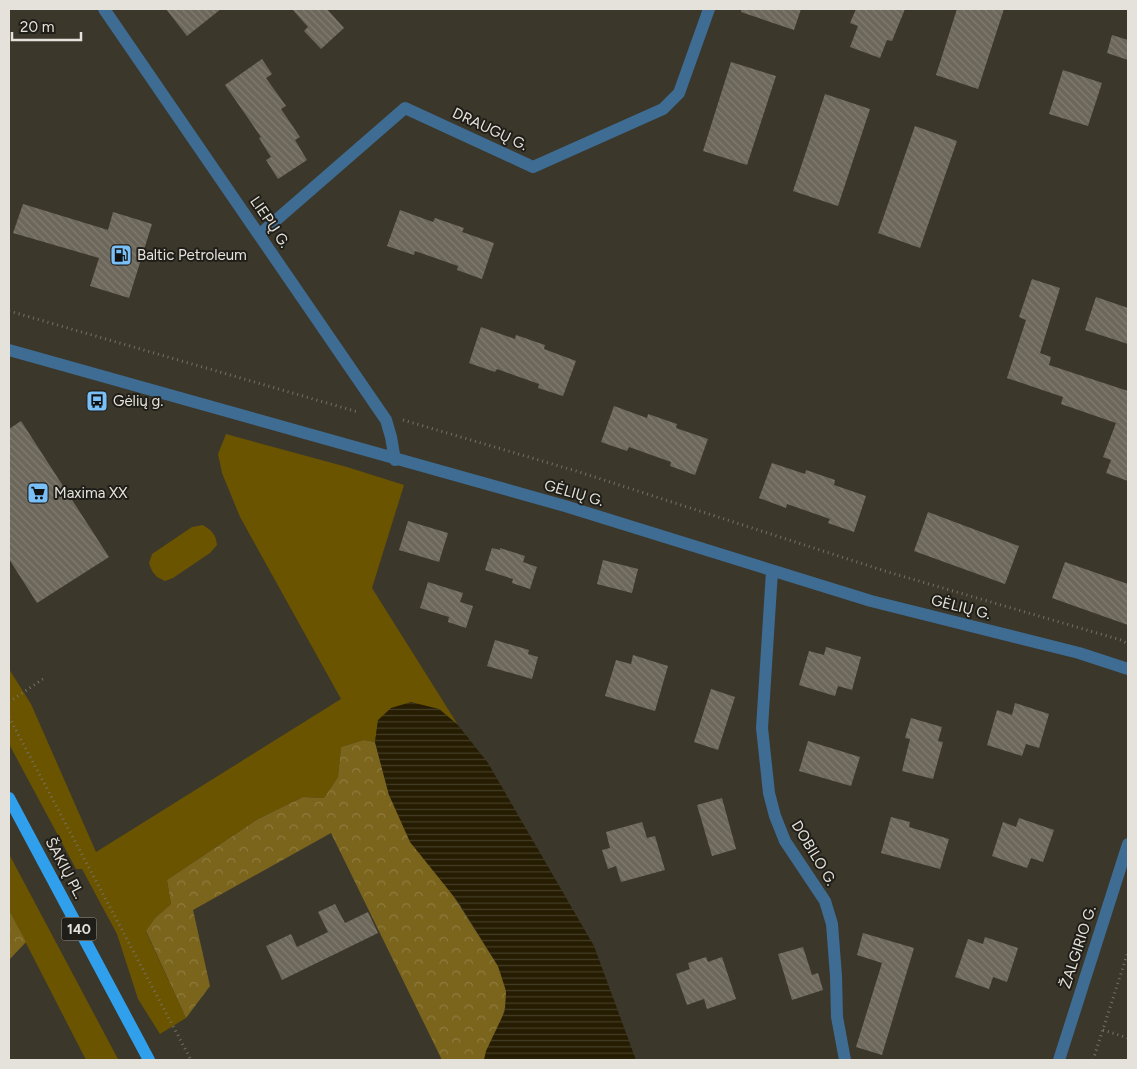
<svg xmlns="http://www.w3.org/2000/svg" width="1137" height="1069" font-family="Figtree,sans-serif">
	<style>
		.grass { fill: #6a5400 }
		.forest { fill: url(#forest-crowns) }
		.water { fill: url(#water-rules) }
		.building { fill: url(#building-back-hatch) }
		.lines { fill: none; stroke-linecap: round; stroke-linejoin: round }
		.path { stroke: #757167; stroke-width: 3; stroke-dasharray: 1 4; stroke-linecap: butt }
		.street { stroke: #3e6c92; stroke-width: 12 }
		.primary { stroke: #309fec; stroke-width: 12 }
		.labels { text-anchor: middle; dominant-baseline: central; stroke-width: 4; stroke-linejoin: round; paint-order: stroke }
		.shield { fill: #201e19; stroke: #aaa7a1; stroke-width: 1 }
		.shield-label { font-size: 14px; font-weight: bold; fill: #e5e2db }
		.street-label { font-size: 15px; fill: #e5e2db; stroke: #201e19 }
		.poi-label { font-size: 15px; fill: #e5e2db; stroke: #201e19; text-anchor: start }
	</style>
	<defs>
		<pattern id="forest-crowns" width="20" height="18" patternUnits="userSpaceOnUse" patternTransform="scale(1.25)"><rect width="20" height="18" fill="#7b651d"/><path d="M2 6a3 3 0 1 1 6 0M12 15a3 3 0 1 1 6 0" fill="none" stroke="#8e7b3d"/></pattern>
		<pattern id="water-rules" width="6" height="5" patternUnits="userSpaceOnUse" patternTransform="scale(1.25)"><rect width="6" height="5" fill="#251c01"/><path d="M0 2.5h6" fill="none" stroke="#443d25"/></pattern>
		<pattern id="building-back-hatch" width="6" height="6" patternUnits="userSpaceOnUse" patternTransform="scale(1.25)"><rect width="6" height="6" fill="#6c675a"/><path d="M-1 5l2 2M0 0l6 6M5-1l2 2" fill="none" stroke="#817c71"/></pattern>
	</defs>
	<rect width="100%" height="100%" fill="#3b372b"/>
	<path class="grass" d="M226,434l121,33 57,18 -32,103 86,137 -19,-16 -61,12 -3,21 -11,-2 -23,7 -3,30 -14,21 -21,-1 -45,22 -91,61 4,24 -16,14 -9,14 40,86 -26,16 -22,-35 -21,-65 -35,-65h-6l-67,-125v-75l22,35 65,148 245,-153 -101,-182 -18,-44 -4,-19z
		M203,525c9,6 13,9 14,20l-7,8 -37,25 -8,3 -8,-4 -5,-6 -3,-8 3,-9 40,-27z
		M9,854l109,205v1h-32l-77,-150z"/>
	<path class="forest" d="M364,740l11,2 14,53 109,171c3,8 8,18 8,27 2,25 -16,44 -22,67h-42l-111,-227 -138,77 17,76 -24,32 -40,-87 9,-13 16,-14 -4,-24 91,-61 45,-22 21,1 14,-21 3,-30z
		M9,910l17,32 -17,18z"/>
	<path class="water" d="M411,702l28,7 19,16 30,38 106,183 42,114h-152l2,-9 19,-40 1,-20 -8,-25 -39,-63 -49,-61 -21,-47 -14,-53 3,-22 13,-12z"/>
	<path class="building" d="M166,9h55l-34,27z
		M292,9h35l17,19 -23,21 -17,-18 4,-4z
		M741,9h60l-7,21 -53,-18z
		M856,9h49l-13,32 -5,-1 -7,18 -30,-11 8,-21 -8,-3z
		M957,9h47l-26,80 -42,-14z
		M1112,35l16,5v20l-21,-7z
		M262,59l10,15 -6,4 20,28 -5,3 19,28 -5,3 12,20 -29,19 -12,-19 5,-3 -12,-19 2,-1 -36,-52z
		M731,62l45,14 -29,89 -44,-14z
		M1063,70l39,13 -14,43 -39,-12z
		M825,94l45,15 -32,97 -45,-15z
		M915,126l42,15 -37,107 -42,-15z
		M23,204l85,26 5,-18 39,12 -23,74 -39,-12 9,-28 -86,-25z
		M400,210l33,12 2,-4 29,10 -2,4 32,11 -12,36 -25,-9 1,-4 -43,-15 -1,4 -27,-9z
		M1032,279l28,9 -20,65 11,4 -2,8 79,26v90l-22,-8 5,-13 -8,-3 13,-34 -55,-19 2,-7 -56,-19 19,-58 -7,-3z
		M1096,297l32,11v36l-43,-14z
		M481,327l34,12 1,-4 29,10 -1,4 32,12 -13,35 -25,-8 1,-4 -42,-15 -2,3 -26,-9z
		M614,406l33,12 1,-4 29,10 -1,4 32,11 -13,36 -25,-9 1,-4 -42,-15 -2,4 -26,-9z
		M21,421l88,136 -72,46 -28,-44v-130z
		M772,463l33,11 1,-4 29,10 -1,5 32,11 -12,36 -26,-9 2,-4 -43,-15 -1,4 -27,-10z
		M928,512l91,34 -14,38 -91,-33z
		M408,521l40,12 -9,29 -40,-12z
		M492,548l8,2v-2l25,8 -2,6 14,5 -7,22 -18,-6 1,-4 -28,-9z
		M603,560l35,9 -6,24 -35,-9z
		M1065,562l63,22v41l-76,-27z
		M428,582l35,11 -3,9 13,4 -7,22 -18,-6 1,-5 -29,-9z
		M495,640l34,10 -1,4 10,3 -6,22 -45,-13z
		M826,647l35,10 -9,33 -14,-4 -3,10 -36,-11 10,-34 15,4z
		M633,655l35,11 -13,45 -50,-15 11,-36 15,4z
		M711,689l24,8 -17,53 -24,-8z
		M1015,703l34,11 -10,34 -13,-4 -4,12 -35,-11 10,-35 15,5z
		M911,718l31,9 -4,14 5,1 -10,37 -31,-8 8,-32 -5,-1z
		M808,741l52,16 -9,29 -52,-15z
		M722,798l14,51 -24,7 -15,-51z
		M891,817l19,5 -1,5 40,12 -9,30 -59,-16z
		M1019,818l35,12 -11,32 -12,-4 -4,10 -35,-12 11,-34 13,5z
		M642,822l5,16 8,-2 10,34 -44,12 -5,-16 -8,3 -6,-19 8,-2 -4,-16z
		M335,904l10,19 23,-11 10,21 -96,47 -16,-34 25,-12 6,13 31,-15 -10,-20z
		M863,933l51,15 -32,107 -26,-8 26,-84 -25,-8z
		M985,937l33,11 -11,34 -14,-5 -4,12 -34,-12 13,-38 15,5z
		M803,947l9,28 6,-2 5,17 -31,10 -14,-46z
		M706,957l2,5 14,-5 14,42 -29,10 -3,-10 -17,6 -11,-31 14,-5 -2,-6z"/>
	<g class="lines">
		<path class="path" d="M9,311l349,101
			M403,420l173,51 312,101 233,68 7,4
			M9,702l34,-23
			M9,717l182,343
			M1103,1030l25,8
			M1093,1060l35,-108"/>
		<path class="street" d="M104,9l282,411 5,17 4,23
			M259,235l146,-127 128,59 130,-58 16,-16 30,-84
			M9,350l556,156 306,95 208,52 49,16
			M772,571l-10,157 7,65 6,23 10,25 40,60 7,23 4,52 1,41 8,43
			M1059,1060l69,-216"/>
		<path class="primary" d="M9,798l140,262"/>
	</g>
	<defs>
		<g id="fuel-square" transform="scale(1.125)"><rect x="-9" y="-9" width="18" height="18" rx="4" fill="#79bff8" stroke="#201e19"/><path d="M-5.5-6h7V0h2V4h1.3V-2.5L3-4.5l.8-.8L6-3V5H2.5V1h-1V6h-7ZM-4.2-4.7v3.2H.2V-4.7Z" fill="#111"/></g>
		<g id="bus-square" transform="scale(1.125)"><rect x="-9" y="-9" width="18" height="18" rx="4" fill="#79bff8" stroke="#201e19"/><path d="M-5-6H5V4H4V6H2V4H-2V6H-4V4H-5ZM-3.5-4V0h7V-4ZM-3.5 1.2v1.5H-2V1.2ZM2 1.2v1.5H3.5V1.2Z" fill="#111"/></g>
		<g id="supermarket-square" transform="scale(1.125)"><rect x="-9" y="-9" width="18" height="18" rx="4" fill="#79bff8" stroke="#201e19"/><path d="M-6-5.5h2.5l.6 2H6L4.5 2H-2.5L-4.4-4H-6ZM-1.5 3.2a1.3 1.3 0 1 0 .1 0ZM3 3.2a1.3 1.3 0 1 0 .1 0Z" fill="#111"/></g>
	</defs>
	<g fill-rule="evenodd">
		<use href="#fuel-square" x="121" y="255"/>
		<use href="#bus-square" x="97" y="401"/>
		<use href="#supermarket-square" x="38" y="493"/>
	</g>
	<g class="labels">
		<rect class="shield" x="61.5" y="917.5" width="35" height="23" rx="4"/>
		<g class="shield-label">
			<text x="79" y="929">140</text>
		</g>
		<g class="street-label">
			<text transform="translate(490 129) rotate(25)">DRAUGŲ G.</text>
			<text transform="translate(270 222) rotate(56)">LIEPŲ G.</text>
			<text transform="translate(574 493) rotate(16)">GĖLIŲ G.</text>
			<text transform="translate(961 607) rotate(14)">GĖLIŲ G.</text>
			<text transform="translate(814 853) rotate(59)">DOBILO G.</text>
			<text transform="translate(65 868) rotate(62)">ŠAKIŲ PL.</text>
			<text transform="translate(1078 947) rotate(-72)">ŽALGIRIO G.</text>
		</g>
		<g class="poi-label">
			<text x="137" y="255">Baltic Petroleum</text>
			<text x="113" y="401">Gėlių g.</text>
			<text x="54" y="493">Maxima XX</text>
		</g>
	</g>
	<rect width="1137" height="1069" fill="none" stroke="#e5e2db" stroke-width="20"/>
	<path d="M12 32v8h69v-8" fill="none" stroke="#e5e2db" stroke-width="2.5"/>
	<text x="20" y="32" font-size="15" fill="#e5e2db" stroke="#201e19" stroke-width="4" paint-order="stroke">20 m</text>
</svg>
